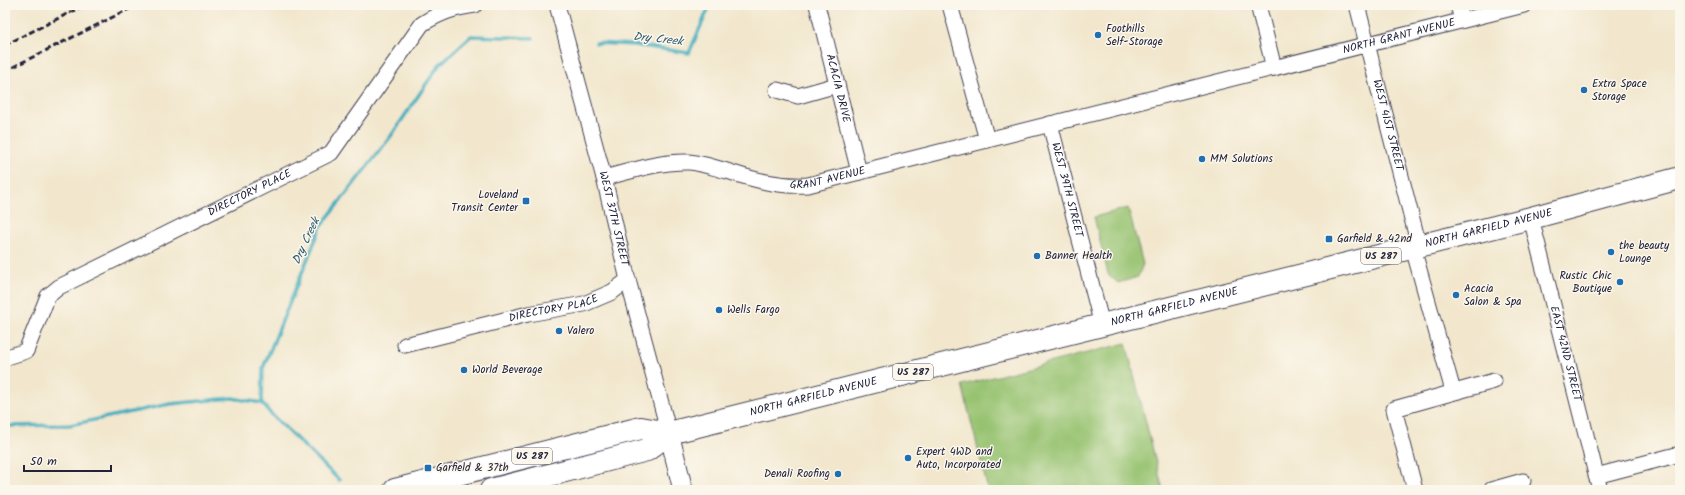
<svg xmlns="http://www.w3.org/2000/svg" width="1685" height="495" font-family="Kalam,sans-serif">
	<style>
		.green { fill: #97c371; stroke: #5c7256 }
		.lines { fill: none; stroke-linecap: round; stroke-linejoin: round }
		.stream { stroke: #40adbe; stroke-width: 3.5 }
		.minor-casing { stroke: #414051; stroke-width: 17 }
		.major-casing { stroke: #414051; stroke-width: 21 }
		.highway-casing { stroke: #414051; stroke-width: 24 }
		.minor { stroke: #fff; stroke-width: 15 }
		.major { stroke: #fff; stroke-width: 19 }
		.highway { stroke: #fff; stroke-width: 22 }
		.rail { stroke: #22223b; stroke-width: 3; stroke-dasharray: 6 3; stroke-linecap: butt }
		.poi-dot { fill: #1f6fb2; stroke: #fbf7ec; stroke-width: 1.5 }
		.labels { text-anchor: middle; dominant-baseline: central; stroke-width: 3; stroke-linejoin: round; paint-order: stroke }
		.shield { fill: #fbf7ec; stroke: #636270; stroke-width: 1 }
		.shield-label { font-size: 10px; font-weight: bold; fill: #22223b }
		.poi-label { font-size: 11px; fill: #22223b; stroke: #fbf7ec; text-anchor: start }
		.street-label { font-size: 11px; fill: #22223b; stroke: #fbf7ec }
		.water-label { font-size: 12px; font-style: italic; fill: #2e5a6f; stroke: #fbf7ec }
	</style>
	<rect width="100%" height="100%" fill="#fbf7ec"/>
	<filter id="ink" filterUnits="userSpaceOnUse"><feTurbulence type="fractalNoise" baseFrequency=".025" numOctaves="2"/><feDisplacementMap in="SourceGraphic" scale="8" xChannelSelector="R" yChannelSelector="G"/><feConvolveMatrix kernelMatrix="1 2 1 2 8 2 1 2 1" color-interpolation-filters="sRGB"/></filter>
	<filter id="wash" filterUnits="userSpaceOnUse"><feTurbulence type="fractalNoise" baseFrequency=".012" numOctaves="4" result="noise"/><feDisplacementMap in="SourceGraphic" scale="16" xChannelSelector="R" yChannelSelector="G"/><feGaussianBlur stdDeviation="0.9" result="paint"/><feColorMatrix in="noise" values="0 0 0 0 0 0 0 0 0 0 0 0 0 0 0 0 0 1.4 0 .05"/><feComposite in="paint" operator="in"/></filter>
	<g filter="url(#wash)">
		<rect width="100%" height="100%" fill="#f2e7cd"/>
		<path class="green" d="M1128,208l15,56 -5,13 -20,6 -10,-9 -14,-57z
			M1126,343l37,147h-175l-26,-105z"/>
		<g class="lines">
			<path class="stream" d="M596,43l38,2 55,8 21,-48
				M5,426l65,-1 100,-21 62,-6 30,5
				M339,480l-69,-67 -8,-10 1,-35 58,-142 70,-90 48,-71 32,-29 62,2"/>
		</g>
	</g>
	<g filter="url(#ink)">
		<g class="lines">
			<g class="minor-casing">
				<g id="minor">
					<path id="s1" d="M557,5l47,173 24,102 41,153"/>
					<path id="s2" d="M817,5l42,167"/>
					<path d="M950,5l37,135"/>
					<path d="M1258,5l16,63"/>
					<path id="s3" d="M1357,5l62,241"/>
					<path d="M1458,5l4,15"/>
					<path d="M777,90l21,6 39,-11"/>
					<path id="s4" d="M1050,124l52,201"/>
					<path id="s5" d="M604,178c28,-7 56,-17 85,-16 13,1 26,6 38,9 27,9 53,16 81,14l716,-180"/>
					<path id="s6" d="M1531,218l69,272"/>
					<path d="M1413,248l40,143"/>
					<path id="s7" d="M405,345l123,-31 56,-10 28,-12 16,-12"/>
					<path id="s8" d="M7,357l19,-6 22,-55 11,-9 272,-134 91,-129c19,-12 32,-16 53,-19"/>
					<path d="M1596,476l84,-22"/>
					<path d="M1415,490l-21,-81 100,-28"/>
					<path d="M1491,490l32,-9"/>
				</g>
			</g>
			<g class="major-casing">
				<path id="major" d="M669,433l14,57"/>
			</g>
			<g class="highway-casing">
				<g id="highway">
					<path id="s9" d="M395,490l246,-62 28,5 862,-215 149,-40"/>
					<path d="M491,490l156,-40 22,-17"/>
				</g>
			</g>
			<use href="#minor" class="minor"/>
			<use href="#major" class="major"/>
			<use href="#highway" class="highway"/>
			<path class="rail" d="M5,45l80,-40
				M5,71l132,-66"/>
		</g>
	</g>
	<g class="poi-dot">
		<circle cx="1098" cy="35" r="4"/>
		<circle cx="1584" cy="90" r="4"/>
		<circle cx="1202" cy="159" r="4"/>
		<rect x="522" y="197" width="8" height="8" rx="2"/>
		<rect x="1325" y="235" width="8" height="8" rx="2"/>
		<circle cx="1611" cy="252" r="4"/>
		<circle cx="1037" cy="256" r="4"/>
		<circle cx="1620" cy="282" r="4"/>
		<circle cx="1456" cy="295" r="4"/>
		<circle cx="719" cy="310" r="4"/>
		<circle cx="559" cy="331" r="4"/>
		<circle cx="464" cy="370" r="4"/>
		<circle cx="908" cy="458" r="4"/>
		<rect x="424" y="464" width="8" height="8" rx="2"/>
		<circle cx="838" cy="474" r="4"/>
	</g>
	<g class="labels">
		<g class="shield">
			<rect x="1361" y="248" width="40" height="16" rx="3"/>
			<rect x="893" y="364" width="40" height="16" rx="3"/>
			<rect x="512" y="448" width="40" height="16" rx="3"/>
		</g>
		<g class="shield-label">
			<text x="1381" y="256">US 287</text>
			<text x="913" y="372">US 287</text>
			<text x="532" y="456">US 287</text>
		</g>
		<g class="poi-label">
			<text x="1106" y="29">Foothills<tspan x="1106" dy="13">Self-Storage</tspan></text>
			<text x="1592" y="84">Extra Space<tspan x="1592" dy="13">Storage</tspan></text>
			<text x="1210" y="159">MM Solutions</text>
			<text x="518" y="195" text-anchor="end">Loveland<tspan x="518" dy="13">Transit Center</tspan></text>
			<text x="1337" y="239">Garfield &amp; 42nd</text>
			<text x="1619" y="246">the beauty<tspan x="1619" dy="13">Lounge</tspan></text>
			<text x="1045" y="256">Banner Health</text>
			<text x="1612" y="276" text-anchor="end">Rustic Chic<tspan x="1612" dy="13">Boutique</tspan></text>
			<text x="1464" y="289">Acacia<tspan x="1464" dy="13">Salon &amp; Spa</tspan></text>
			<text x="727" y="310">Wells Fargo</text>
			<text x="567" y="331">Valero</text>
			<text x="472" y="370">World Beverage</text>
			<text x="916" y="452">Expert 4WD and<tspan x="916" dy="13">Auto, Incorporated</tspan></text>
			<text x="436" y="468">Garfield &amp; 37th</text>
			<text x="830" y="474" text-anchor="end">Denali Roofing</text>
		</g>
		<g class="street-label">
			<text stroke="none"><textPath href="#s5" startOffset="818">NORTH GRANT AVENUE</textPath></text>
			<text stroke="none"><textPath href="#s2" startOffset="86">ACACIA DRIVE</textPath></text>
			<text stroke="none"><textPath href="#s3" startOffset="124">WEST 41ST STREET</textPath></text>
			<text stroke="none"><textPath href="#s5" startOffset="229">GRANT AVENUE</textPath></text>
			<text stroke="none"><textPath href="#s4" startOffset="68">WEST 39TH STREET</textPath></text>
			<text stroke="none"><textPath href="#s8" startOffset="306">DIRECTORY PLACE</textPath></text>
			<text stroke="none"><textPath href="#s1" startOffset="221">WEST 37TH STREET</textPath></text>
			<text stroke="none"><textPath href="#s9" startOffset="1127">NORTH GARFIELD AVENUE</textPath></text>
			<text stroke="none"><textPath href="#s9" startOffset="803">NORTH GARFIELD AVENUE</textPath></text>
			<text stroke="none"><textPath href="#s7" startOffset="153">DIRECTORY PLACE</textPath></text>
			<text stroke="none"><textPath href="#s6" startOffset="140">EAST 42ND STREET</textPath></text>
			<text stroke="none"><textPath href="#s9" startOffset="431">NORTH GARFIELD AVENUE</textPath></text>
		</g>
		<g class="water-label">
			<text transform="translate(658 39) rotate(6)">Dry Creek</text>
			<text transform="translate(306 241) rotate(-65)">Dry Creek</text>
		</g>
	</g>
	<rect width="1685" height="495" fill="none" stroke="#fbf7ec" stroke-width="20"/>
	<path d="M24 465v6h87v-6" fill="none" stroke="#22223b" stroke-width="2"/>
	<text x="30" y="465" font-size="12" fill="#22223b" stroke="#fbf7ec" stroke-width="3" paint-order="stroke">50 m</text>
</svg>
